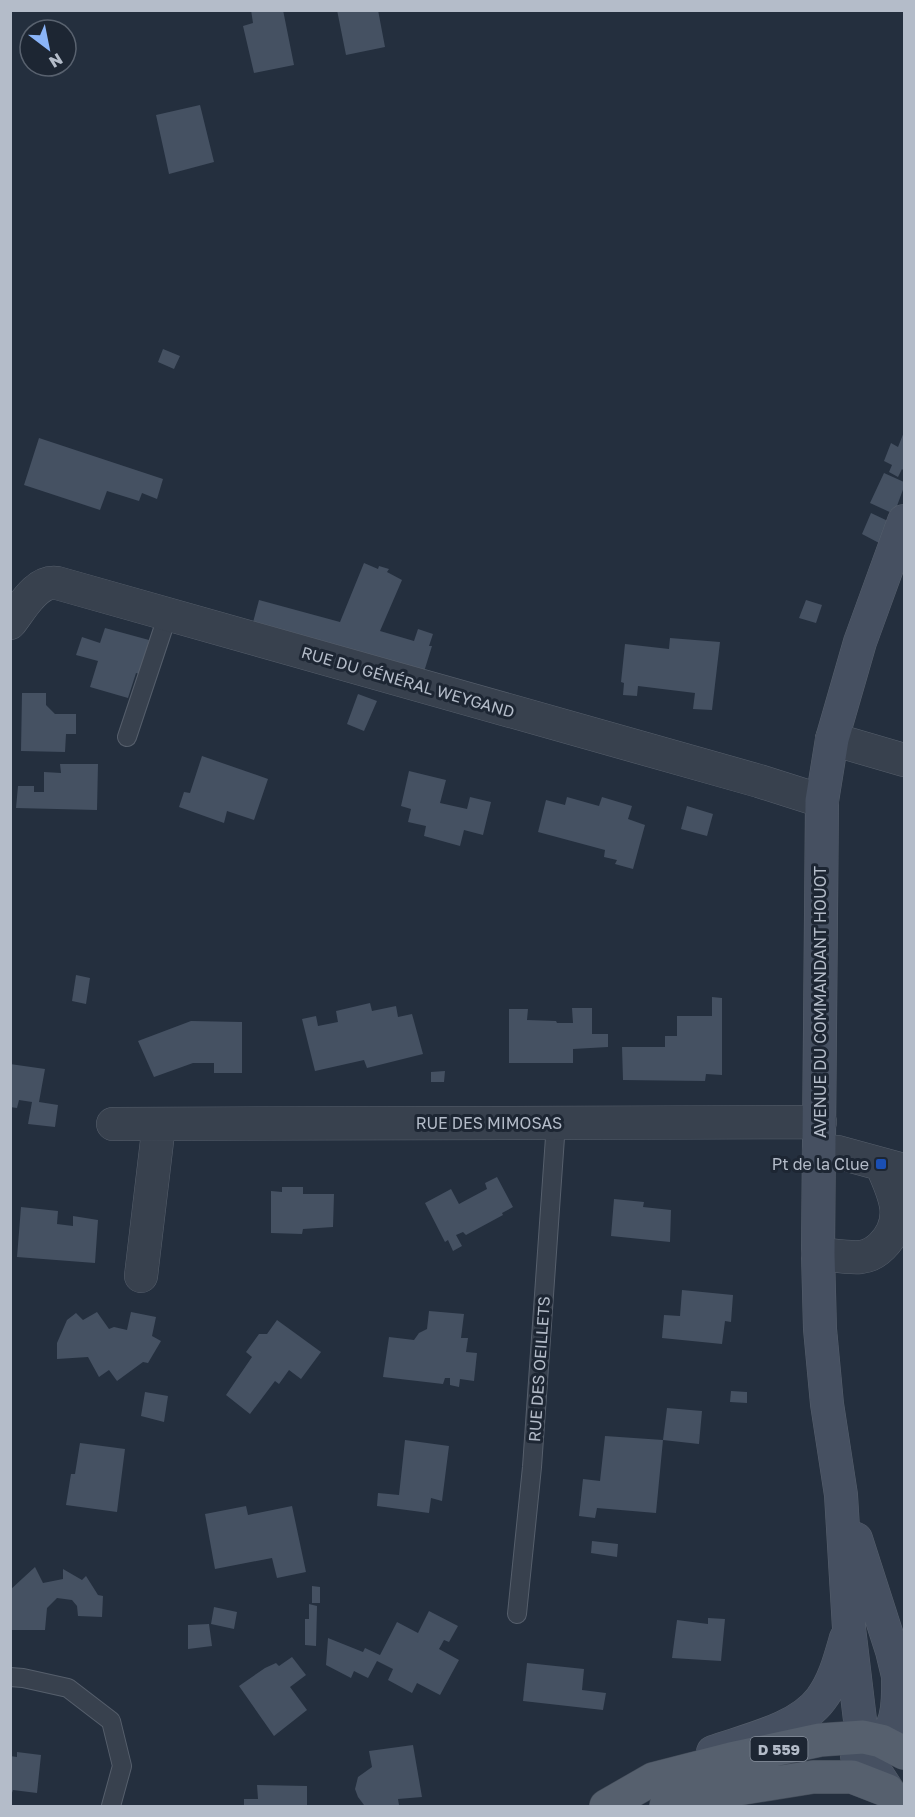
<svg xmlns="http://www.w3.org/2000/svg" width="915" height="1817" font-family="'Golos Text',sans-serif">
	<style>
		.building { fill: #455162 }
		.lines { fill: none; stroke-linecap: round; stroke-linejoin: round }
		.lane-casing { stroke: #565f6c; stroke-width: 20 }
		.street-casing { stroke: #565f6c; stroke-width: 34 }
		.secondary-casing { stroke: #565f6c; stroke-width: 34 }
		.primary-casing { stroke: #414a57; stroke-width: 34 }
		.lane { stroke: #38414e; stroke-width: 18 }
		.street { stroke: #38414e; stroke-width: 33 }
		.secondary { stroke: #465061; stroke-width: 33 }
		.primary { stroke: #56606e; stroke-width: 33 }
		.transit-dot { fill: #1a4fb4; stroke: #1d2633; stroke-width: 2 }
		.labels { text-anchor: middle; dominant-baseline: central; stroke-width: 6; stroke-linejoin: round; paint-order: stroke }
		.shield { fill: #1d2633; stroke: #878f9c; stroke-width: 1.5 }
		.shield-label { font-size: 15px; font-weight: bold; fill: #b4bcc9 }
		.street-label { font-size: 16px; fill: #b4bcc9; stroke: #1d2633 }
		.poi-label { font-size: 16px; fill: #b4bcc9; stroke: #1d2633; text-anchor: end }
	</style>
	<rect width="100%" height="100%" fill="#242f3e"/>
	<path class="building" d="M251,10h32l11,55 -40,8 -11,-47 10,-3z
		M337,10h41l7,37 -39,8z
		M200,105l14,57 -45,12 -13,-59z
		M163,349l17,7 -6,13 -16,-7z
		M904,432v39l-2,-2 -4,8 -9,-5 3,-7 -8,-4 7,-18 7,4z
		M39,438l124,41 -6,20 -15,-6 -3,8 -32,-10 -7,19 -76,-25z
		M884,473l20,9v5l-10,27 -24,-11z
		M871,513l19,9 -9,22 -19,-10z
		M364,563l14,6 1,-3 10,3 -2,3 15,8 -22,51 34,10 4,-12 15,5 -4,12h3l-9,29 -171,-49 7,-26 81,22z
		M806,600l16,5 -6,18 -17,-5z
		M105,628l44,12 -9,34 -4,-1 -8,25 -38,-11 8,-26 -22,-6 6,-18 18,6z
		M670,638l50,4 -8,68 -19,-1 2,-16 -57,-7 -1,10 -14,-1 1,-12 -3,-1 4,-38 44,5z
		M22,693h24v12l9,9h21v20h-10l-1,18 -44,-1z
		M358,694l19,7 -13,30 -17,-7z
		M202,756l66,23 -14,41 -27,-9 -3,12 -45,-16 5,-15 6,1z
		M60,764h38l-1,46 -81,-2 2,-22h16v6h10v-20l17,1z
		M409,771l37,9 -6,23 27,6 3,-12 21,5 -8,33 -19,-5 -4,16 -36,-10 2,-10 -18,-4 3,-13 -10,-3z
		M567,797l32,9 3,-9 30,9 -4,13 17,6 -12,44 -18,-5 2,-4 -13,-3 1,-7 -67,-18 8,-32 19,5z
		M687,806l26,8 -6,22 -26,-7z
		M76,975l14,3 -4,26 -14,-3z
		M712,997l10,1v77l-16,-1 -1,7 -82,-1 -1,-33h43v-11h12v-20h35z
		M370,1003l2,8 24,-5 2,11 14,-3 11,40 -56,14 -3,-8 -49,11 -13,-52 14,-3 2,10 20,-4 -2,-11z
		M572,1008h20v26h16v13l-35,2v14h-64v-54h19l-1,11 29,1 1,2h16z
		M191,1021l51,1v51h-28v-10h-21l-39,14 -16,-36z
		M10,1064l35,5 -6,33 19,3 -3,22 -27,-3 4,-22 -13,-2 -2,8 -7,-1z
		M445,1071l-1,11h-13v-10z
		M497,1177l16,30 -11,6 1,2 -37,20 -3,-3 -7,3 6,11 -9,5 -5,-11 -3,2 -20,-39 26,-14 8,15 28,-15 -2,-6z
		M282,1187h21v7h31l-1,33 -30,2 -1,5 -31,-1v-42l11,1z
		M614,1199l30,3 -1,5 28,3 -1,32 -59,-6z
		M21,1207l37,4 -1,13 16,2v-10l25,4 -3,43 -78,-6z
		M682,1290l51,5 -2,27 -6,-1 -3,23 -60,-6 2,-23 16,1z
		M429,1311l35,3 -3,24h7l-2,14 11,1 -3,28 -14,-2 -1,8 -9,-2v-7h-5l-2,6 -60,-7 6,-40 25,3 5,-7 8,-4z
		M97,1312l12,17 5,-2 13,3 4,-18 25,5 -4,19 9,5 -13,22 -5,-1 -26,19 -8,-11 -10,7 -11,-20 -31,2v-16l10,-23 9,-7 7,7z
		M277,1320l44,32 -20,27 -12,-9 -10,14 -4,-3 -25,33 -24,-19 26,-38 -6,-5 13,-18h8z
		M731,1391l16,1v11l-17,-1z
		M145,1392l23,4 -4,26 -23,-6z
		M667,1408l35,3 -3,33 -36,-4z
		M605,1436l58,4 -7,73 -59,-5 -2,10 -16,-2 4,-37 17,2z
		M405,1440l44,6 -7,55 -11,-3 -2,15 -52,-7 1,-13 21,2z
		M80,1443l45,6 -8,63 -51,-7 5,-31h4z
		M246,1506l2,9 44,-9 14,66 -29,6 -5,-20 -57,11 -10,-55z
		M592,1541l26,3 -1,13 -26,-4z
		M35,1567l8,16 20,-4v-10l19,11 4,-4 12,19 5,1 -1,21 -24,-1 -1,-10 -5,-6 -15,-2 -10,10 -2,22h-35v-40z
		M312,1586l8,1v16h-8z
		M309,1604l8,2 -1,40 -11,-1v-26h4z
		M214,1607l23,5 -3,17 -23,-5z
		M429,1611l29,15 -9,16 -5,-2 -5,9 20,11 -19,35 -23,-12 -5,10 -24,-13 5,-11 -16,-8 -9,17 -14,-7 -3,7 -25,-13 2,-27 35,14 2,-4 15,7 17,-33 21,11z
		M708,1618l17,1 -4,42 -49,-3 5,-38 31,4z
		M209,1624l3,22 -24,3v-24z
		M292,1657l14,18 -16,12 17,23 -33,26 -35,-50 26,-18 11,-5 3,3z
		M527,1663l57,6 -2,21 24,3 -3,17 -80,-9z
		M413,1745l9,52 -24,2 1,6 -31,1 -4,-1 -6,-8 -3,-8 3,-12 14,-10 -3,-16z
		M17,1752l24,3 -4,38 -24,-3 -3,8v-42l7,1z
		M257,1785l50,1v20h-63v-7h14z"/>
	<g class="lines">
		<g class="lane-casing">
			<path id="lane" d="M127,737l41,-123
				M517,1614l15,-147 24,-344
				M10,1677l13,1 45,10 43,33 11,45 -11,40"/>
		</g>
		<g class="street-casing">
			<path id="street" d="M10,623c12,-15 26,-43 47,-40l702,198 63,20
				M832,739l72,21
				M113,1124l707,-2
				M819,1151l18,1 66,18
				M818,1254c14,1 29,4 43,3 8,-1 16,-6 21,-11 26,-26 12,-53 -1,-82
				M141,1276l18,-152"/>
		</g>
		<g class="secondary-casing">
			<path id="secondary" d="M856,1539l36,112 12,50
				M713,1752c34,-12 86,-23 108,-53 13,-17 19,-40 25,-61
				M857,1756c38,-17 42,-37 41,-75
				M888,1791l-13,-20 -9,-19 -6,-32 -11,-92 -8,-133 -14,-91 -7,-75 -2,-75 4,-453 10,-62 28,-97 44,-121"/>
		</g>
		<g class="primary-casing">
			<path id="primary" d="M606,1806l47,-27 78,-20 89,-19 43,-3 18,4 23,12
				M666,1806l47,-13 100,-16h39l36,14 13,15"/>
		</g>
		<use href="#lane" class="lane"/>
		<use href="#street" class="street"/>
		<use href="#secondary" class="secondary"/>
		<use href="#primary" class="primary"/>
	</g>
	<rect class="transit-dot" x="875" y="1158" width="12" height="12" rx="3"/>
	<g class="labels">
		<rect class="shield" x="750.5" y="1737" width="57" height="24" rx="4.5"/>
		<g class="shield-label">
			<text x="779" y="1749">D 559</text>
		</g>
		<g class="street-label">
			<text transform="translate(408 682) rotate(16)">RUE DU GÉNÉRAL WEYGAND</text>
			<text transform="translate(820 1002) rotate(-90)">AVENUE DU COMMANDANT HOUOT</text>
			<text x="489" y="1123">RUE DES MIMOSAS</text>
			<text transform="translate(539 1369) rotate(-86)">RUE DES OEILLETS</text>
		</g>
		<g class="poi-label">
			<text x="869" y="1164">Pt de la Clue</text>
		</g>
	</g>
	<rect width="915" height="1817" fill="none" stroke="#b4bcc9" stroke-width="24"/>
	<g transform="translate(48 48) rotate(148)"><circle r="28" fill="#1d2633" stroke="#59626f" stroke-width="1.5"/>
	<path d="M0-4.5L10 22L0 15L-10 22Z" fill="#8ab4f8"/>
	<text y="-9" font-size="16" font-weight="bold" text-anchor="middle" fill="#b4bcc9">N</text>
	</g>
</svg>
